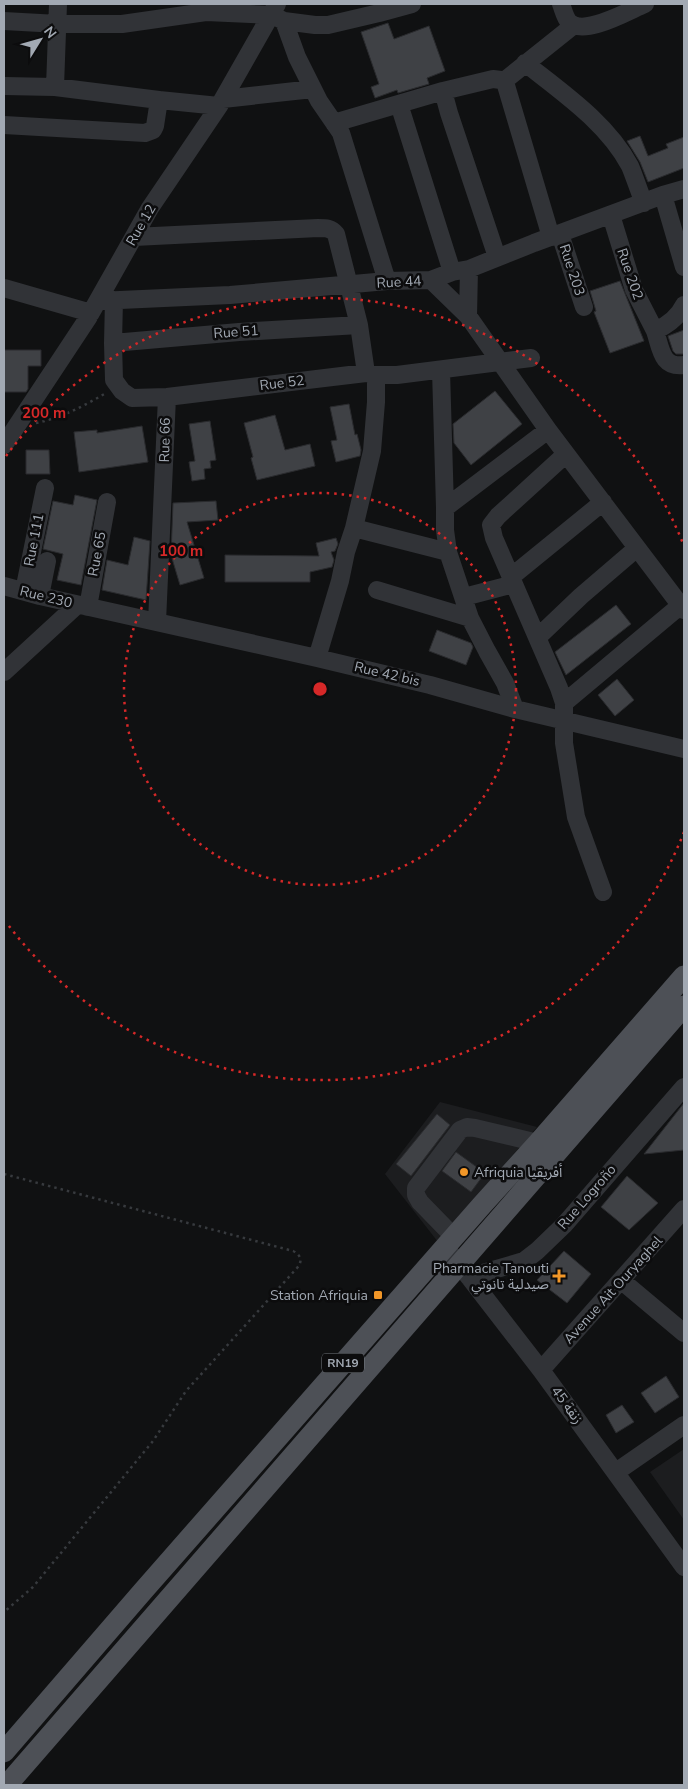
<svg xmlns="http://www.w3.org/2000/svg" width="688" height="1789" font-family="'Nunito Sans','Noto Sans Arabic',sans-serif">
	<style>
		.built { fill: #1c1d1f }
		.building { fill: #3f4145; stroke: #2a2b2e }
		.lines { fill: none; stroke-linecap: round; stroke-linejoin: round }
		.path { stroke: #373a3e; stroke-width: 2.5; stroke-dasharray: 2.5 4; stroke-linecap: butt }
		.minor { stroke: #313337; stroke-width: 18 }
		.major { stroke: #4d5056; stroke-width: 21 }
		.ring { fill: none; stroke: #d62828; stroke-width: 2.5; stroke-dasharray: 2.5 5 }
		.poi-dot { fill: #f29728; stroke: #0c0c0d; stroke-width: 2 }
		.labels { text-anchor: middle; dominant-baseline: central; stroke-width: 5; stroke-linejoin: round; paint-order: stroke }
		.shield { fill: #0c0c0d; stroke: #757a81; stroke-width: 1 }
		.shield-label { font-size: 12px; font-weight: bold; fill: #a2a9b3 }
		.street-label { font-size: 14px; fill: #a2a9b3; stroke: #0c0c0d }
		.poi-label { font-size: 14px; fill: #a2a9b3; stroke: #0c0c0d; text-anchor: end }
		.centre { fill: #d62828; stroke: #0c0c0d; stroke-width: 2.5 }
		.ring-label { font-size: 15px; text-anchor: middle; font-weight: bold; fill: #d62828; stroke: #0c0c0d; stroke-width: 5; stroke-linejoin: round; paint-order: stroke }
	</style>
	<rect width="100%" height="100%" fill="#101112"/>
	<path class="built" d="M440,1102l97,25 -99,115 -53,-68z
		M684,1449v71l-34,-48z"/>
	<path class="building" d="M388,23l6,16 35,-13 16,45 -18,7 2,6 -31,9 -1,-3 -22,8 -4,-11 8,-3 -18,-52z
		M640,136l8,20 20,-8 -2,-4 18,-7v31l-36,14 -8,-20 -13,-21z
		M620,281l24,60 -34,12 -16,-41 2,-1 -6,-20z
		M684,330v24h-8l-3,-3 -5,-15z
		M4,350h37v16h-13v23l-2,3h-22z
		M495,391l27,33 -51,41 -17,-22 -1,-19z
		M349,404l6,31 2,-1 4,16 -1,6 -24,6 -5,-21 6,-1 -7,-33z
		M275,415l10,35 25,-6 5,22 -58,14 -6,-22 2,-1 -9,-34z
		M210,421l6,39 -6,1 1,7 -7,1 1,10 -13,2 -3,-19 6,-1 -6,-37z
		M142,426l6,36 -69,10 -5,-40 23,-2v3z
		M26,450h23l1,24h-24z
		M75,495l22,5 -16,85 -24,-5 6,-26 -20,-5 10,-48 20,4z
		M216,501l2,19 -31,2 17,56 -24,7 -9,-30 2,-52z
		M134,537l16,4 -4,59 -44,-10 5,-30 21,5z
		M336,538l2,6 -3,7 -4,1 3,8 -2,7 -22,5v10h-85v-27l94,1 -3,-13z
		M616,605l15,19 -65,51 -11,-23z
		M437,630l34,13 2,4 -7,18 -37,-14z
		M617,679l17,21 -19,16 -17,-21z
		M684,1103v47l-40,4z
		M437,1114l13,11 -39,51 -15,-12z
		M456,1152l29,21 -14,19 -29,-21z
		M627,1176l31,27 -29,27 -28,-23z
		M564,1251l27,23 -24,29 -30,-23z
		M666,1376l13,21 -24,16 -14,-20z
		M622,1405l12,17 -18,11 -10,-18z"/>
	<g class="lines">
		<path class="path" d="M36,423c25,-5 48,-17 70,-30
			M4,1174l289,77c8,4 10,10 4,17l-111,123 -33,50 -120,146 -29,25"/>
		<path class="minor" d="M561,4c2,5 4,14 8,18 15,15 59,-11 76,-18
			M4,21l54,3h64l84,-12 66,3 12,6 31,4h13l51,-12 33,-9
			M284,21l13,36 22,44 22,32 46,148
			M525,63c38,30 82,60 105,103 5,12 9,25 14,37
			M504,81l70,-56
			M4,86l51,1 104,13 60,6
			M55,87l3,-83
			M223,99l90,-10
			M399,104l53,168
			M334,123l109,-32
			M4,125l141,8 8,-3 2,-4 4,-26
			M663,195l21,72
			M611,215l23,75 21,41
			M560,234l24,73
			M134,237l184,-9c8,0 13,0 18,6l23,91 7,48
			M497,257l-48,-144 -6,-22 50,-12 8,1 4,2 46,155
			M431,280l37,36 80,114 136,180
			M4,288l87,25
			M114,300l-1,43 1,37 8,11 10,7 35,-1 199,-24 10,2h21l134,-17
			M98,301l132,-6 157,-14 44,-1 21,-8 17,-3 65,-26 129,-48 21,-6
			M684,305c-6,13 -16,20 -29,26 6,17 6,37 29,34
			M468,316l1,-47
			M113,343l126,-11 120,-7
			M441,370l4,138v22l3,22 22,66 17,33 18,32 10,26
			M4,445l84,-127 62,-110 69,-102 58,-102
			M566,454l-68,62 -7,9 3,13 65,150 5,15v40l12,74 27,75
			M445,508l103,-78
			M354,528l94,24
			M511,577l92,-75
			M4,586l36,10 277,62 113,27 85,24 169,40
			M377,590l93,28
			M24,591l21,-103
			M40,596l7,-35
			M464,597l50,-13
			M88,607l19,-105
			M157,622l10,-225
			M538,637l43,-41 56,-48
			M317,658l23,-77 6,-29 8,-24 18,-77 4,-49v-27
			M4,672l73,-67
			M564,703l117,-98
			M454,1237l-34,-35 -4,-7v-7l44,-58 7,-3 8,1 63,15
			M452,1255l89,115 143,197
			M469,1277l55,-16 13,-10 27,-26 120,-138
			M622,1281l62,52
			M541,1370l143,-161
			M616,1472l68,-47"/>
		<path class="major" d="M4,1752l139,-161 339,-386 56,-62 146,-167
			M7,1785l677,-779"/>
	</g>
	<g class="ring">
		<circle cx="320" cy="689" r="196"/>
		<path d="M684 832A391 391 0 0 1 6 922M6 456A391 391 0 0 1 684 546"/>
	</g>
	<g class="poi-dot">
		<circle cx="464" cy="1172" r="5"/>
		<path d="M556.5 1268.5h5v5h5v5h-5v5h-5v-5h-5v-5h5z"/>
		<rect x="373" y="1290" width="10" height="10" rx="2.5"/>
	</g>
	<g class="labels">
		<rect class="shield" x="322" y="1353.5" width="42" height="19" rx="4"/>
		<g class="shield-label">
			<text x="343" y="1363">RN19</text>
		</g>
		<g class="street-label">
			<text transform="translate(141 225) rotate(-60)">Rue 12</text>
			<text transform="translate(572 270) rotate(72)">Rue 203</text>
			<text transform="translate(630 274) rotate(71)">Rue 202</text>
			<text transform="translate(399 282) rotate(-3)">Rue 44</text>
			<text transform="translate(236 332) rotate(-4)">Rue 51</text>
			<text transform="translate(282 383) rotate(-7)">Rue 52</text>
			<text transform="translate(165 440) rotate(-89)">Rue 66</text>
			<text transform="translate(34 540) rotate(-79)">Rue 111</text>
			<text transform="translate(97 554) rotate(-79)">Rue 65</text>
			<text transform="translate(46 597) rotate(14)">Rue 230</text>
			<text transform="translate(387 674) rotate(13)">Rue 42 bis</text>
			<text transform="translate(587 1197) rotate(-49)">Rue Logroño</text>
			<text transform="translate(613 1290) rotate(-48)">Avenue Ait Ouryaghel</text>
			<text transform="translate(567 1405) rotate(54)">زنقة 45</text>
		</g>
		<g class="poi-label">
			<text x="474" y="1172" text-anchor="start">Afriquia أفريقيا</text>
			<text x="549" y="1268">Pharmacie Tanouti<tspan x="549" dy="16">صيدلية تانوتي</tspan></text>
			<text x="368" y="1295">Station Afriquia</text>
		</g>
	</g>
	<circle cx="320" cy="689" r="8" class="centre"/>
	<g class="ring-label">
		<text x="44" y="418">200 m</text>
		<text x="181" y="556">100 m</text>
	</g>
	<rect width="688" height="1789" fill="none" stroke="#a2a9b3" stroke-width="10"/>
	<g transform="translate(40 40) rotate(53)" stroke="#0c0c0d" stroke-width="4" paint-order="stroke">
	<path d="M0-4L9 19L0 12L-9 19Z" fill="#a2a9b3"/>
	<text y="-8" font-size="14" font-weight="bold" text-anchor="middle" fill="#a2a9b3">N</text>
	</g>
</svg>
